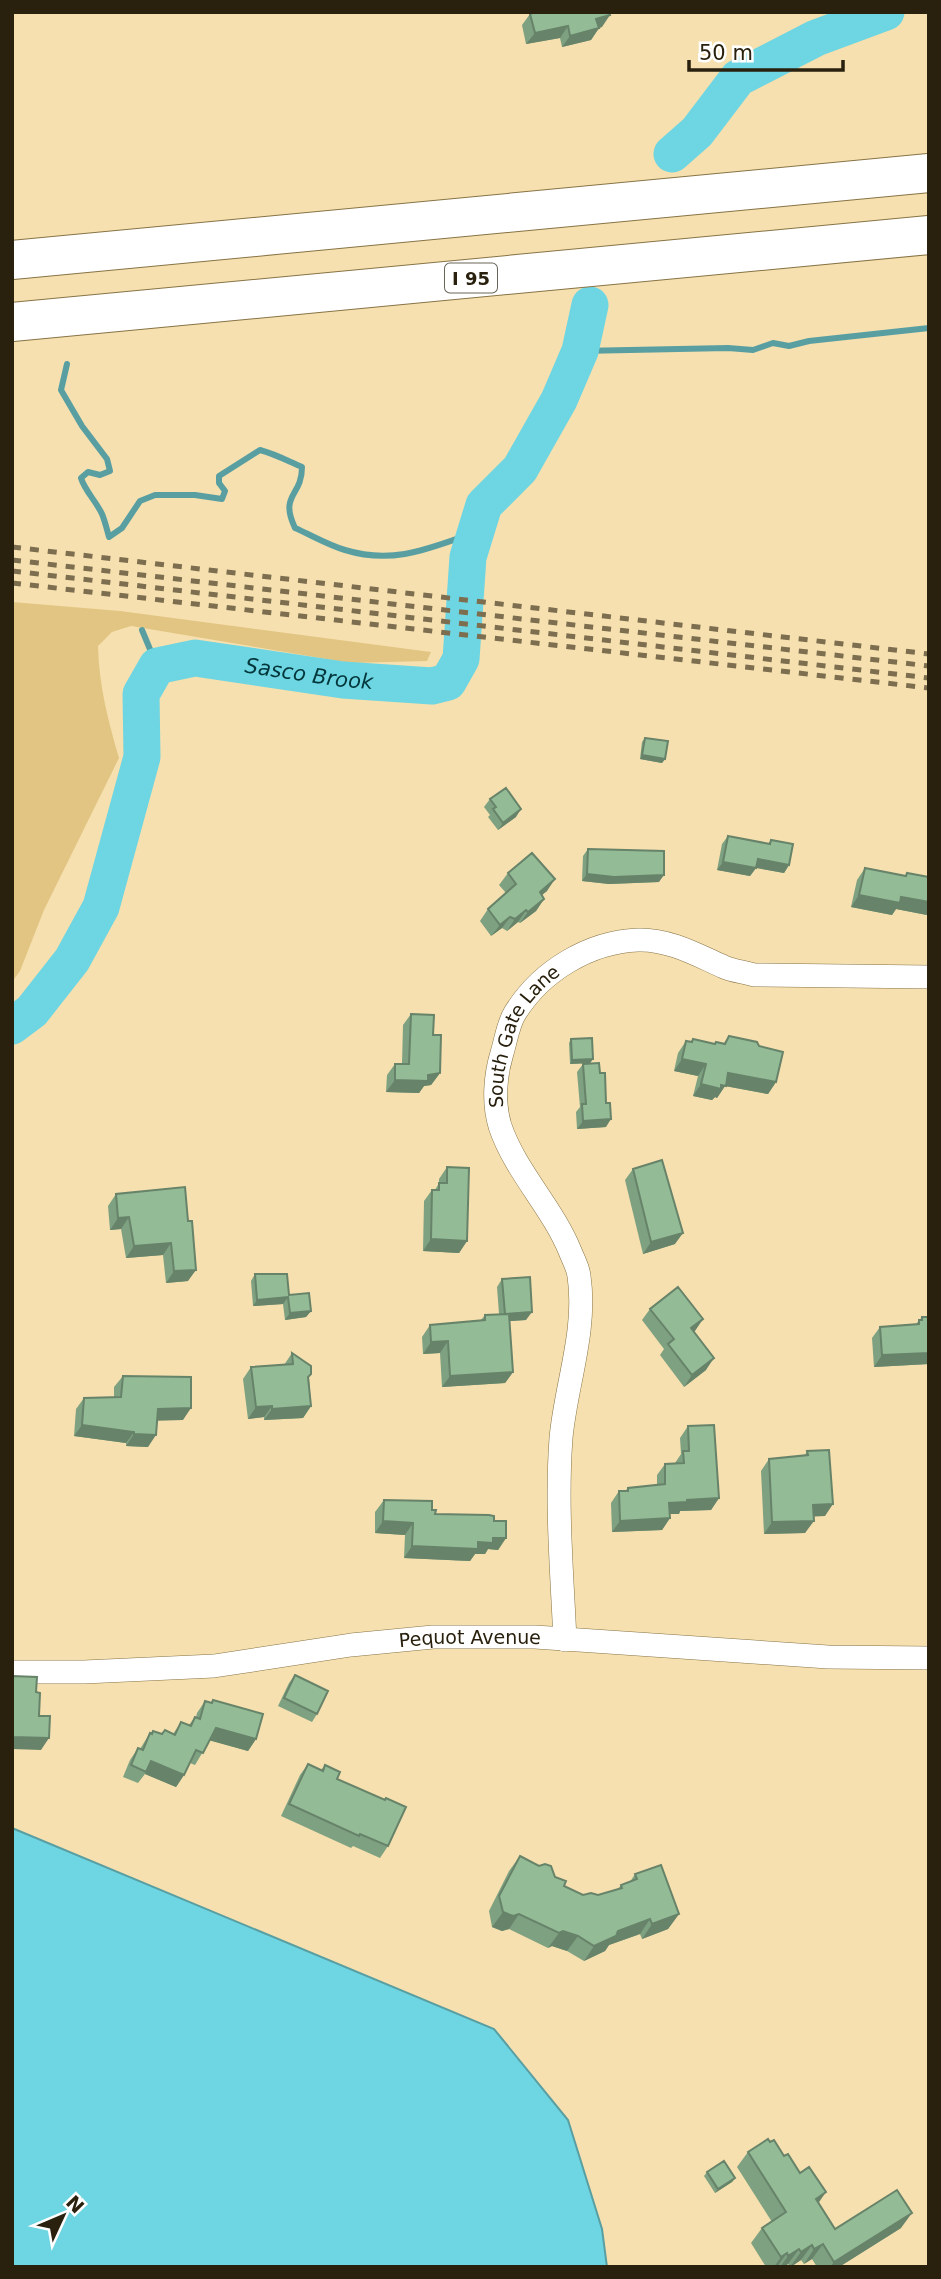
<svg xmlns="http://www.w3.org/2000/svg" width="941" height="2279" font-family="'DejaVu Sans',sans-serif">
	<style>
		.green { fill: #e2c583 }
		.water { fill: #6ed5e2; stroke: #599fa2; stroke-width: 2 }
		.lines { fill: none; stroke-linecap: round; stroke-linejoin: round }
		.stream { stroke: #599fa2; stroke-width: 6 }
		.river { stroke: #6ed5e2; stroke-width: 37 }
		.minor-casing { stroke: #877345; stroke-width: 24 }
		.motorway-casing { stroke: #877345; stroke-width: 40 }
		.minor { stroke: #fff; stroke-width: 23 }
		.motorway { stroke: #fff; stroke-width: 38 }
		.rail { stroke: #7c6e4f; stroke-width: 5; stroke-dasharray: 9 9; stroke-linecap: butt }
		.wall { fill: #7ea181 }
		.shaded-wall { fill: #678369 }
		.building { fill: #93bb96; stroke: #678369; stroke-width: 2 }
		.labels { text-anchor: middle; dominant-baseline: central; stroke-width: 6; stroke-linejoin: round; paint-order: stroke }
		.shield { fill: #fff; stroke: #696456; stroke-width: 2 }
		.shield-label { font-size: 18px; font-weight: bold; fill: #29210e }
		.street-label { font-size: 19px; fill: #29210e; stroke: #fff }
		.water-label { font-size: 21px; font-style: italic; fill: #02363b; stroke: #fff }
	</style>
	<rect width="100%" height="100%" fill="#f6e0af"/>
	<path class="green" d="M12,602l108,9 311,41 -4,9 -77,2 -219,-37 -19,6 -14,14c1,40 10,74 21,112l-75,152 -24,61 -8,11z"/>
	<path class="water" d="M12,1828l482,201 74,91 34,109 5,38h-595z"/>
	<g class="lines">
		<path class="stream" d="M580,351l148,-3 25,2 20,-7 16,3 20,-5 120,-13
			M67,364l-6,26 21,36 25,33 3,12 -10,4 -12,-3 -7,6c4,13 15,23 21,36 3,7 5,16 7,23l13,-9 18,-27 15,-6h40l27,4 3,-8 -6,-8v-7l41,-26c15,4 28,11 42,17 0,30 -23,27 -7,61 16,7 33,17 50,22 49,15 85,-2 131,-18
			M142,630l15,36"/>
		<g class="river">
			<path d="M672,154l25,-22 41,-54 78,-40 70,-26"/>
			<path id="s1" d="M12,1026l20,-15 40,-51 29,-53 41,-150 -1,-63 16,-28 38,-8 148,22 89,6 16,-4 13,-23 7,-102 16,-52 36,-36 39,-69 21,-49 10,-46"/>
		</g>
		<g class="minor-casing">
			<g id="minor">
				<path id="s2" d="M565,1640c-3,-66 -9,-135 -4,-202 5,-54 26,-107 18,-162 -1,-9 -6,-17 -9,-25 -18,-44 -55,-80 -70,-125 -7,-23 -5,-50 2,-73 4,-13 6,-29 13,-40 26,-42 74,-71 123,-73 31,-1 59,15 86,27 9,4 20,5 30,8l175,2"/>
				<path id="s3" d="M12,1672h72l130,-6 137,-21 82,-8h102l293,20 101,1"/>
			</g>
		</g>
		<g class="motorway-casing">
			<path id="motorway" d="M12,260l917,-87
				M12,322l917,-87"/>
		</g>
		<use href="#minor" class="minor"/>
		<use href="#motorway" class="motorway"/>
		<path class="rail" d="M12,547l917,107
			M12,560l917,106
			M12,571l917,107
			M12,583l917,105"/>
	</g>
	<path class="wall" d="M530,14l72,13 -3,1 -8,12 -29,7 -2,-9 -34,6 -4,-19z
		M645,738l20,21 -3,4 -22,-4 2,-17z
		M490,799l26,18 -18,13 -10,-13 2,-2 -6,-8z
		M728,836l40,8 3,-4 18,25 -5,8 -28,-5 -6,8 -33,-6 5,-26z
		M588,849l71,33 -50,2 -27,-3 1,-25z
		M865,868l40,8 2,-3 20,42 -31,-6 -4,6 -41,-8 6,-27z
		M508,873l39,18 -5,4 2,4 -8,12 -16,12 -2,-1 -11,9 -5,-3 -11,8 -11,-15 8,-12 18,-16 -7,-8z
		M411,1014l22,21 7,38 -9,12 -7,1 -5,7 -33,-1 1,-17 8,-11h7l1,-39z
		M729,1036l47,46 -8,12 -43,-8 -8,12 -2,-1 -3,3 -19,-4 5,-20 -24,-5 4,-18 8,-12 4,1 3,-3 21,5 2,-2 8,1z
		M571,1039l22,20 -3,4 -20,1 -1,-21z
		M583,1064l23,63 -29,2 -1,-17 4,-5 -3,-35z
		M447,1167l20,74 -8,12 -36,-2 1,-50 8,-11h3l4,-7v-4z
		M633,1169l42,75 -32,10 -18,-74z
		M185,1187l3,94 -22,2 -3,-28 -37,3 -5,-29 -11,1 -2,-24 8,-12z
		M255,1274l34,21 22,16 -5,6 -21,3 -2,-16 -30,2 -2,-25z
		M502,1279l24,41 -17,1 4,51 -8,11 -63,4 -2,-34 -17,1 -1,-17 8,-12 51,-5 4,-5 14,-1 -2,-27z
		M650,1309l44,23 12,38 -22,17 -24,-32 4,-6 -22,-29z
		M922,1317h7v47l-55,3 -2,-29 8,-11 36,-3z
		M292,1353l17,24 2,29 -8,12 -39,2v-3l-16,2 -5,-40 8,-12 33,-2z
		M123,1376l60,44h-26l-9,27 -22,-1v-3l-52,-7 2,-27 8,-11 30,-1v-10z
		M688,1426l31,72 -8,12 -31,1 -1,3h-9v4l-8,12 -50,2 -1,-29 8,-12h6l3,-3 29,-3v-10l8,-11 10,-1 6,-9 -1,-16z
		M807,1451l18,65h-12l-8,17 -41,1 -3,-63 8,-12 36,-4z
		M384,1500l48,10 3,4 59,7 12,17 -8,12 -10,-1 -3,5h-10l-5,7 -66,-3 1,-23 -30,-2v-21z
		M295,1675l22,39 -5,8 -34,-16 11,-23z
		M213,1700l43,39 -8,12 -38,-11 -15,25 -5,-2 -6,12 -8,12 -31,-13 -7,9 -15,-6 7,-17 8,-12 2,1 10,-16h1l2,-2 9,3 3,-4 8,4 8,-12 8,3 6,-8h1l1,-4 8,-12 6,2z
		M308,1764l13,6 4,-5 12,14 51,67 -8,12 -27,-12 -2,2 -70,-32 19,-41z
		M520,1856l35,21 9,9 19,9h15l20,-6 3,-4 9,-3 5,-8 44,40 -11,15 -26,10 -2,-5 -31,11 -4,6 -21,10 -17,-10 -15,-5 -4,2 -39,-19 -7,2 -10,-4 -3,-16 20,-40z
		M770,2142l14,14 34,47 17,26 66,-1 -62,39h-22l-5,-8 -8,5 -3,-4 -10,7 -3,-3 -4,3h-18l-15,-24 11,-15 10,-6 -35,-55 11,-15z
		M707,2172l28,6 -3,4 -17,11 -11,-17z"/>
	<path class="shaded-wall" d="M610,15l-8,12 -14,4 8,-12z
		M568,26l-8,12 -34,6 9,-11z
		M599,28l-8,12 -29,7 8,-11z
		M642,755l23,4 -3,4 -22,-4z
		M521,809l-5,8 -18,13 5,-7z
		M758,859l31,6 -5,8 -32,-6z
		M723,862l33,6 -6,8 -33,-6z
		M587,874l77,1 -5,7 -50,2 -27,-3z
		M555,879l-8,12 -16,12 9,-11z
		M859,895l42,2 28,5v10l-2,3 -31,-6 -4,6 -41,-8z
		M544,899l-8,12 -16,12 8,-11z
		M526,910l-8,12 -11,9 8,-12z
		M510,917l-8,11 -11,8 9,-11z
		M593,1059l-3,4 -20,1 2,-4z
		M682,1059l24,5 -8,12 -24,-5z
		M440,1073l-9,12 -7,1 -5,7 -33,-1 9,-12z
		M728,1073l48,9 -8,12 -43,-8 -8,12 -2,-1 -3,3 -19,-4 8,-12z
		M611,1119l-5,8 -29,2 6,-8z
		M129,1217l-8,12 -11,1 8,-12z
		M683,1233l-8,11 -32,10 8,-12z
		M431,1239l36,2 -8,12 -36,-2z
		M171,1243l-8,12 -37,3 8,-12z
		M196,1270l-8,11 -22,2 8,-12z
		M288,1297l-5,7 -30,2 4,-6z
		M311,1311l-5,6 -21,3 5,-7z
		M532,1312l-6,8 -27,2 6,-8z
		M703,1319l-8,12 -12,9 8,-12z
		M448,1341l-8,12 -17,1 8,-12z
		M929,1353v11l-55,3 8,-12z
		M714,1358l-8,12 -22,17 8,-12z
		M513,1372l-8,11 -63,4 8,-11z
		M272,1406l-8,11 -16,2 8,-12z
		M311,1406l-8,12 -39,2 8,-11z
		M191,1408l-8,12 -34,1 9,-12z
		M82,1425l52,7 -8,11 -52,-7z
		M134,1434l22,1 -8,12 -22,-1z
		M719,1498l-8,12 -31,1 -1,3h-18l8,-11 18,-3z
		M833,1504l-8,12 -20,1 8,-12z
		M670,1518l-8,12 -50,2 8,-11z
		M383,1521l30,2 -8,12 -30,-2z
		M814,1521l-9,12 -41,1 8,-12z
		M493,1538h13l-8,12 -10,-1 -3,5h-10l-5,7 -66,-3 8,-12z
		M216,1728l40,11 -8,12 -40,-11z
		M12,1737l37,1 -8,12 -29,-1z
		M151,1761l33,14 -8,12 -31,-13z
		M503,1912l16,2 -10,15 -7,2 -10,-4z
		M679,1914l-11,15 -26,10 10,-15z
		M650,1919l-10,15 -31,11 -4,6 -21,10 10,-15 24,-15z
		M563,1931l15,5 -11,15 -15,-5 -4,2 11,-15z
		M735,2178l-3,4 -17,11 3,-4z
		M826,2192l-11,16 1,-9z
		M912,2213l-11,15 -62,39h-9l4,-5z
		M823,2244l-11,15 -8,5 10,-15z
		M812,2245l-11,15 -11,7 11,-15z
		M799,2249l-11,15 -4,3h-4l8,-11z
		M787,2253l-10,14h-3l7,-10z"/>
	<path class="building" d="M535,12h74l1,3 -14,4 3,9 -29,8 -2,-10 -33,7 -5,-19z
		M645,738l23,3 -3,18 -23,-4z
		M506,788l15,21 -18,14 -10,-14 3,-2 -6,-8z
		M728,836l42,8 1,-4 22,4 -4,21 -31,-6 -2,9 -33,-6z
		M588,849l76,2v24l-50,2 -27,-3z
		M532,853l23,26 -15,13 4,7 -16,13 -2,-2 -11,9 -5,-2 -10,8 -12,-16 28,-25 -8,-11z
		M865,868l41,8 1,-3 22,4v25l-28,-5 -1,6 -41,-8z
		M411,1014l23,1 -1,20h8l-1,38 -12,2v6l-33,-1v-16h14z
		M729,1036l28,6 2,4 24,6 -7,30 -48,-9 -2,13 -5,-1v4l-20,-5 5,-20 -24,-5 4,-18 6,1 1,-3 22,5 1,-2 9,2z
		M592,1038l1,21 -21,1 -1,-21z
		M599,1063l1,10h5l1,30h4l1,16 -28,2 -1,-17h4l-3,-40z
		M662,1160l21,73 -32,9 -18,-73z
		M447,1167l22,1 -2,73 -36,-2 1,-49h7v-7h8z
		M185,1187l3,34h4l4,49 -22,1 -3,-28 -37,3 -5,-29 -11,1 -2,-24z
		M255,1274h32l2,21 20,-2 2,18 -21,2 -2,-16 -31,3z
		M530,1277l2,35 -27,2 -3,-35z
		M678,1287l25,32 -12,9 23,30 -22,17 -24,-31 6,-5 -24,-30z
		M509,1314l4,58 -63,4 -2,-35 -17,1 -1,-17 55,-5v-5z
		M922,1317h7v36l-47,2 -2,-28 39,-3v-4h3z
		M292,1353l19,13v8l-3,3 3,29 -39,3v-3l-16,1 -5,-40 42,-3z
		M123,1376l68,1v31l-33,1 -2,26 -22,-1v-2l-52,-7 2,-27 37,-1z
		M714,1425l5,73 -32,2v2l-18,1 1,15 -50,3 -1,-30h9v-3l37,-4v-20l19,-1 -1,-12h6l-1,-25z
		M829,1450l4,54 -20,1 1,16 -42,1 -3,-63 39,-4 -1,-4z
		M384,1500l48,1v9h4l-1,4 54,1 5,1v5h12v17h-13v5l-15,-1v7l-66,-3 1,-23 -30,-2z
		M295,1675l33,16 -11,23 -33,-16z
		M12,1676l25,1 -1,15 4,1 -1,23h11l-1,22 -37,-1z
		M213,1700l50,14 -7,25 -40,-11 -13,25 -7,-3 -12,25 -33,-14 -5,11 -15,-7 7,-17 5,2 7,-17 2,1 1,-3 9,3 3,-4 10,5 6,-13 10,4 4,-9 5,2 5,-18 7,2z
		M308,1764l15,7 2,-6 15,7 -3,7 48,21 1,-2 20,9 -18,39 -28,-12 -1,2 -70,-32z
		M520,1856l19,10 6,-2 6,2 4,11 11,4 -2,5 19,9 8,-2 7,2 24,-7 -1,-3 16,-6 -2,-5 26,-9 18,49 -27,10 -2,-5 -32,12 -2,5 -22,10 -16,-10 -15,-5 -4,2 -40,-19 -6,2 -10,-4 -4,-16z
		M768,2139l2,3 4,-2 10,16 4,-2 12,19 9,-6 17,25 -10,7 19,30 62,-39 15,23 -78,49 -11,-18 -9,5 -2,-4 -11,7 -2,-3 -11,7 -1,-3 -6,4 -19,-29 24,-16 -38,-60z
		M724,2161l11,17 -17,11 -11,-17z"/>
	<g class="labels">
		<rect class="shield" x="445" y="263.5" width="52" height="29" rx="5"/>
		<g class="shield-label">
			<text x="471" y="278">I 95</text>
		</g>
		<g class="street-label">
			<text stroke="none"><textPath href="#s2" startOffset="634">South Gate Lane</textPath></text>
			<text stroke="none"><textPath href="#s3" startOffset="460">Pequot Avenue</textPath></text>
		</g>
		<g class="water-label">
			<text stroke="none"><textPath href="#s1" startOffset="555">Sasco Brook</textPath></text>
		</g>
	</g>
	<rect width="941" height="2279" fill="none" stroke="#29210e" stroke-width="28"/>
	<g transform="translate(63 2216) rotate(46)" stroke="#ffffff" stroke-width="5" paint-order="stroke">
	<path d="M0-5L12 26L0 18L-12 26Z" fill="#29210e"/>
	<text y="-10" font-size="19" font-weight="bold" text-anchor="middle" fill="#29210e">N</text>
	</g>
	<path d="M689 60v10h154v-10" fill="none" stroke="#29210e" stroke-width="3.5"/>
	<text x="699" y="60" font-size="21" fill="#29210e" stroke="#ffffff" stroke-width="5" paint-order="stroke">50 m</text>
</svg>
